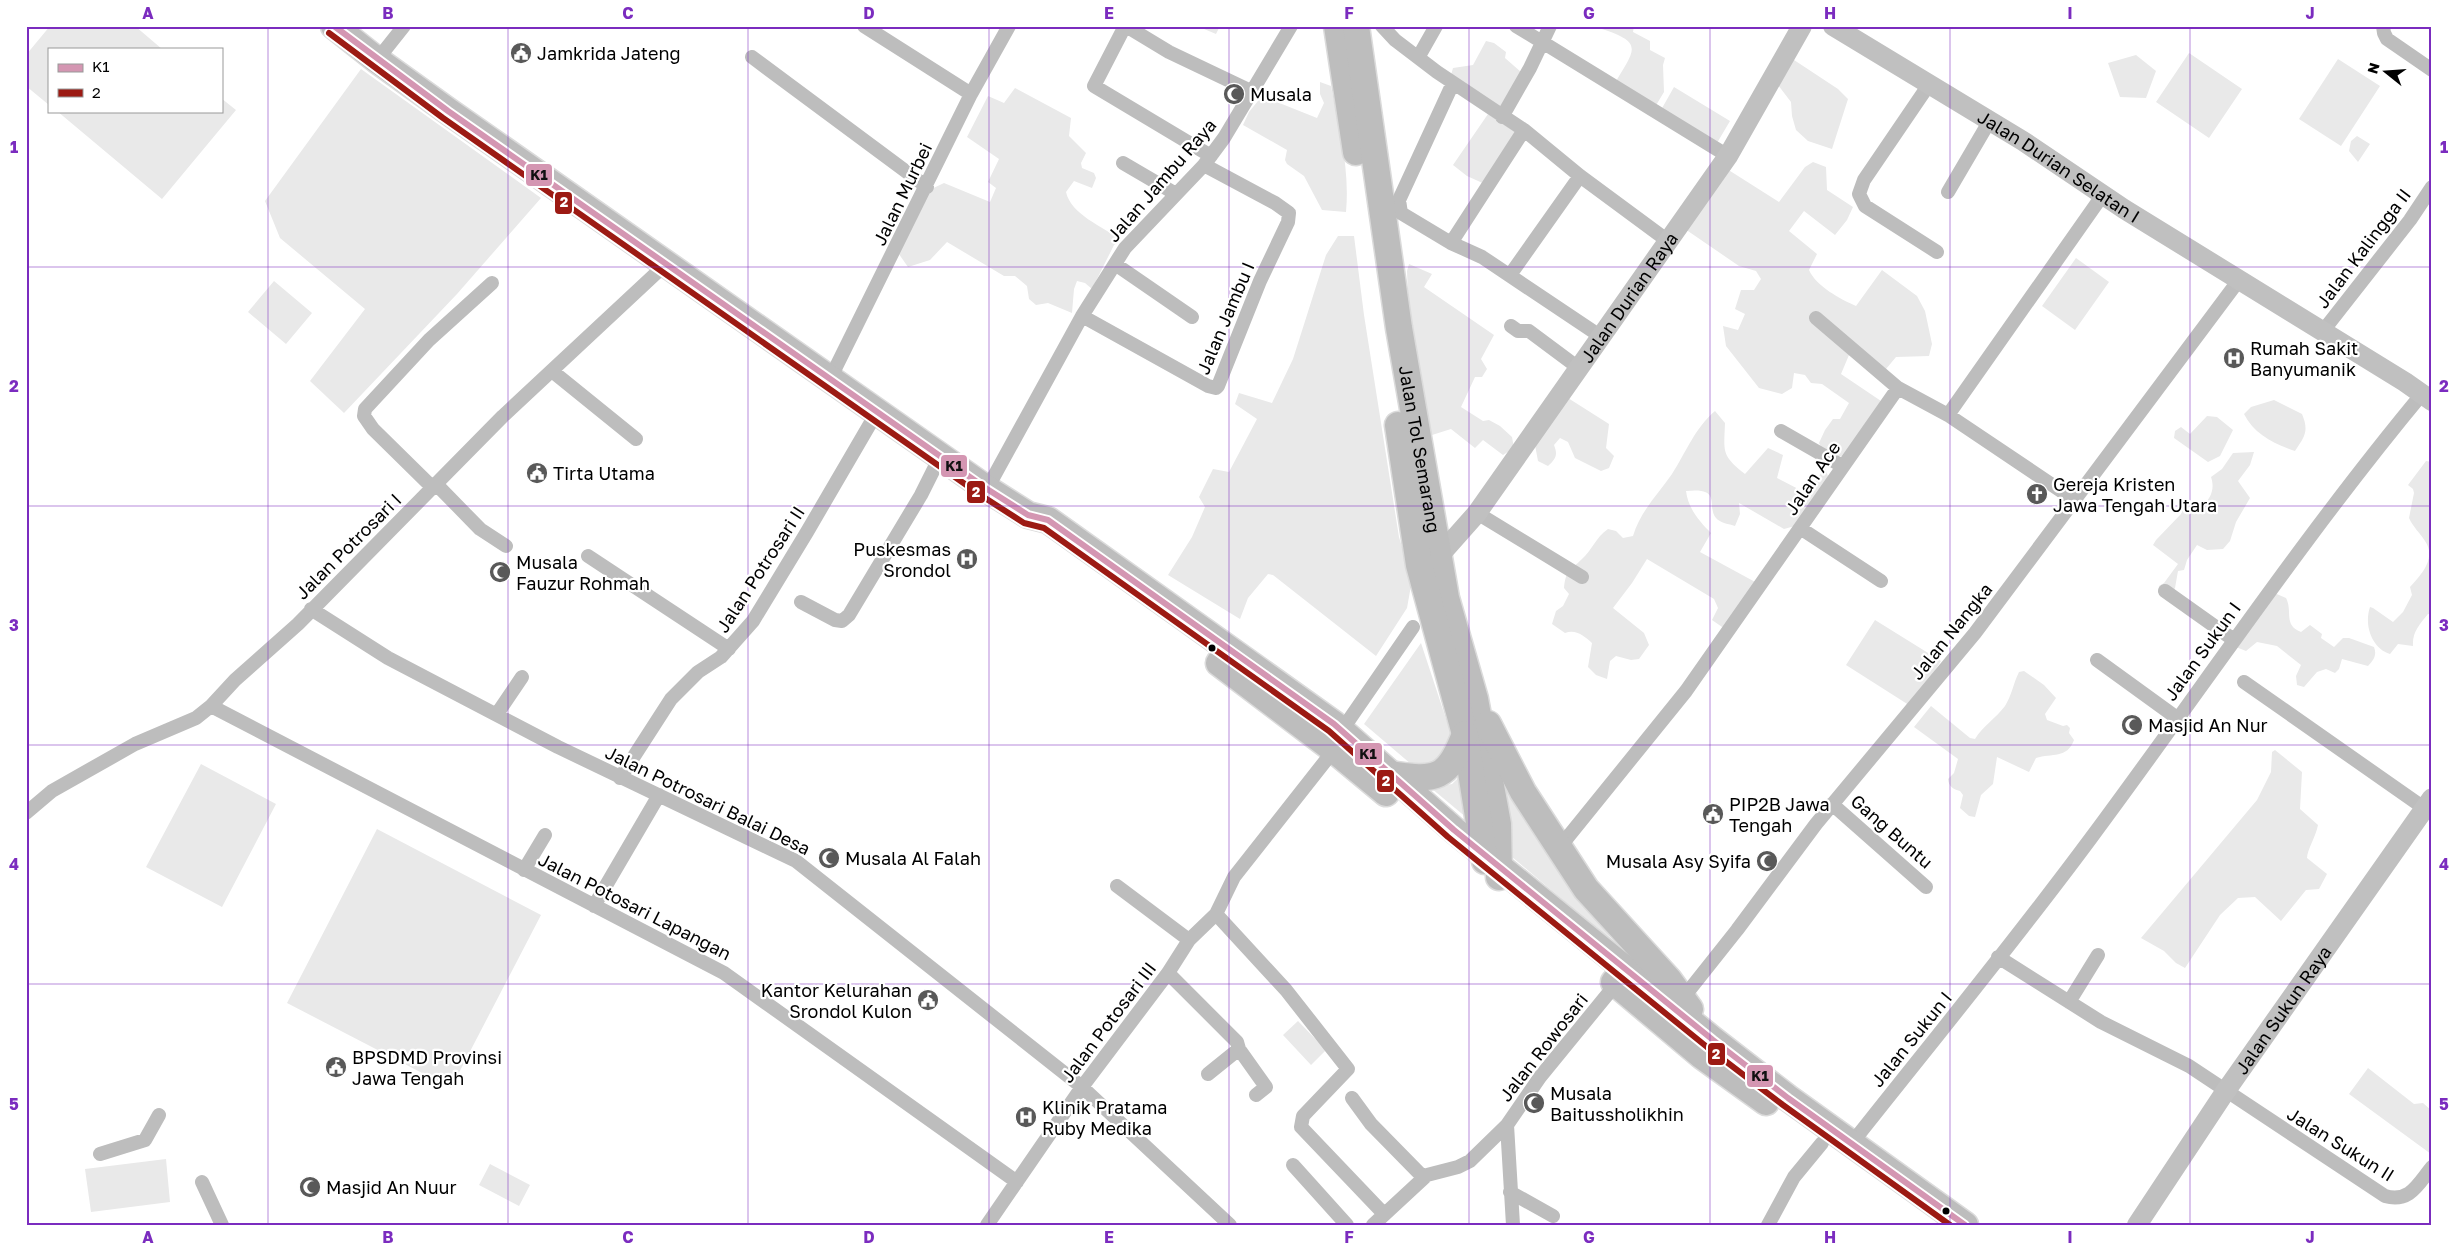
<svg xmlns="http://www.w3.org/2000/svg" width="2458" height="1251" font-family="'Golos Text',sans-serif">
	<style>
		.green { fill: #e9e9e9 }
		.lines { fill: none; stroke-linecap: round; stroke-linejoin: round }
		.highway-casing { stroke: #dbdbdb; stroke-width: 29 }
		.street { stroke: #bdbdbd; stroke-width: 14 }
		.secondary { stroke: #c0c0c0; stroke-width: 20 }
		.highway { stroke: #bdbdbd; stroke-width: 26 }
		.bus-1-casing { stroke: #fff; stroke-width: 10 }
		.bus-2-casing { stroke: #fff; stroke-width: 10 }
		.bus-1 { stroke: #d496b2; stroke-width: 6 }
		.bus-2 { stroke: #9c1a13; stroke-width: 6 }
		.grid { fill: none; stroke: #7b2cbf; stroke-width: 1; stroke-opacity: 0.55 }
		.bus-dot { fill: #000; stroke: #fff; stroke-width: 2 }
		.labels { text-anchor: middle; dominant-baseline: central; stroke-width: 4.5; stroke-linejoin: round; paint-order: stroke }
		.poi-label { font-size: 18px; fill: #000; stroke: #fff; text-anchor: start }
		.street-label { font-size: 18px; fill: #000; stroke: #fff }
		.line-badge { stroke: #fff; stroke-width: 2 }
		.badge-label { font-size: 14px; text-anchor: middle; font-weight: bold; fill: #fff }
		.pale-badge-label { font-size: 14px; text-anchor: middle; font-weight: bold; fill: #111 }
		.neatline { fill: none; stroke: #7b2cbf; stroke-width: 2 }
		.grid-label { font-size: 16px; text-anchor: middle; font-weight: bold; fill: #7b2cbf }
	</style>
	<rect width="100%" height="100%" fill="#fff"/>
	<path class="green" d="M50,26h85l27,23h-113v56l-23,-19v-31z
		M1197,26h23l-4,8z
		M1603,26h31l-1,6 17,9v9l15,8 -2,7 1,27 -9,15 -40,-24c19,-33 30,-40 -13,-54z
		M1486,41l8,2 12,9 -1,6 16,14 -23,38 -47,-35 2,-7 20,-3z
		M2189,53l53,36 -33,49 -53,-36z
		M2136,55l20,16 -10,27 -26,-1 -12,-34z
		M1791,58l47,31 10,10 -16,50 -24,-8 -12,-11 -4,-14 -1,-14 -13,-17z
		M2338,59l42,27 -39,60 -42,-27z
		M361,69l180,129 -84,96 -113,119 -34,-32 55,-72 -85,-71 -15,-37z
		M1320,82l11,4c8,42 19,83 15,126l-24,-2 -18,-34 -17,-12 -2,-4 2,-10 -44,-25 6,-13 13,-16 55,22 7,-15 -4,-9z
		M1674,87l56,34 -13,22 -56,-33z
		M1015,88l56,30 -2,18 17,17 -5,10 1,5 12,5 2,5 -4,10 -18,-7 -8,11c5,23 37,34 54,48l-6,5 -22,44 -7,-6 -8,-2 -3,8 -2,24 -24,-10 -12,2 -7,-6 -2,-13 -12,-10h-11l-57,-34 -17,18 -22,7 -14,-20 29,-54 21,-10 46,19 6,-14 -8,-6 11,-23 -32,-22 21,-41 16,7z
		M221,98l15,12 -74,89 -105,-88h164z
		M1488,114l30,20 -31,51 -20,-9 -14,-11z
		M2357,136l13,8 -12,18 -9,-11 2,-10z
		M1813,162l13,5 1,23 26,17 -6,13 -12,15 -31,-24 -15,20 28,23 -8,16c7,16 31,29 47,36l26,-36 35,26 8,15 7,33 -3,12 -33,1 -15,18 -32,-20 -8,19 40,27 -38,55 -8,2 -12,-7 -4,-8 6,-13 8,-11h7l9,-16 -27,-19 -11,-1 -6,-8 -11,-2 -2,15 -10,6 -23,-6 -33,-42 -3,-20 15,4 7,-16 -10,-5 6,-19h13l7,-11 -5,-8 -17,-5 -54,-37 42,-60 52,33 26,-35z
		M1338,236h16l10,79 35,222 13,43 -5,28 -31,48 -103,-81 -5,-1 -20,24 -8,21 -72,-44 24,-38 13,-30 -6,-10 14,-28 16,3 28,-53 -22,-15 4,-11 33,10 21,-44 33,-104z
		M2076,258l33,24 -34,48 -33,-24z
		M1409,264l23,10 -8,13 70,48 -13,24 6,10 -5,8h-7l-14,30 22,14 6,-1 11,6 12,11 2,11 -11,7 -20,-15 -8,8 -24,-19 -19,6 -10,-11 -12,-75 -3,-78z
		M274,281l38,32 -26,31 -38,-32z
		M1568,398l41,26 -3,24 8,8 -5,12 -8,3 -26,-13 -7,-16 -8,-4 -6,7c4,10 2,14 -6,21l-10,-5 -3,-16z
		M2274,400l28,14c7,17 3,22 -7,37 -21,-7 -41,-17 -51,-37l7,-7z
		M1715,411l10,12c-1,29 -4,32 20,51l23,-26 15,7 -6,23 29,15 19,-25 3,8 -5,11 -28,39 -11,3 -45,-26 1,11 -5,12c-6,-2 -15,-3 -19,-8 -10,-12 7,-31 -30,-27 2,17 13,30 25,42l-11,19 57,31 -32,46 -13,-9 6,-12 -4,-9 -67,-40 -15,24 -19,25 31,25 5,12 -10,14 -8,1 -15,-4 -6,5 -3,18 -11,-4 -8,-8 4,-24c-8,-7 -16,-14 -27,-10l-13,-9 4,-13 7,-5 6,-12 -5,-6c2,-19 6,-17 18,-29 10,-9 14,-22 26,-30l8,2 7,7 10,-2c7,-24 25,-42 39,-62 14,-22 23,-46 43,-63z
		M2207,416l10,1 16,13 -13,26 -12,6 -34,-24 1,-7 6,-4 9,7z
		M2254,452l-4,13 -12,16 12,17 -14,24 -6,19 -7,8 -16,1 -10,-5 -10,15 -3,10 -6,1 -3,17 -5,8 -9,1 -3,-5 1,-6 5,-3 14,-19 -25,-19 3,-5 25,-26 5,-11 17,3c8,-9 12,-17 8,-29l11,-8 11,-16z
		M2426,461l6,1v153l-4,-1c-8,10 -16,18 -15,32l-15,-2 -8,10c-19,-6 -26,-30 -20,-47l3,1 20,14 10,-10 9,-17 -2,-8c11,-12 27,-29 15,-46 -5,-8 -12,-14 -16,-23l5,-25 -1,-4 -5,-4z
		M2272,592l14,6c7,13 -3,27 15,34l9,-7 12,9 -1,4 13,9 9,-9h6l25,9c3,8 0,13 -6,19l-26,-7 -3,10 -4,4 -9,-4 -9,3 -13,15 -7,-2 -1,-9 5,-11 -24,-19 -20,-4 -11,9 -10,-4z
		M1875,620l66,41 -29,46 -66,-42z
		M1421,643l29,88v16l-5,12 -27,11 -54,-46z
		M2024,671l20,14 12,13 -11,16 2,6 16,6 4,-1 3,3 -1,5 5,7c-7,19 -22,13 -38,18l-7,14 -32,-15 -4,27 -12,11 -6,22 -6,-1 -9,-8 3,-13 -3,-4c-7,-2 -11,-4 -12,-12l6,-6 4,-14 -44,-32 17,-21 39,32 5,1c8,-13 21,-21 30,-33 7,-11 8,-22 14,-34z
		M2275,750l27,22 -2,37 18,16c-2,11 -11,25 -11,33l20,16 -8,15 -13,1 -25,31 -26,-24 -17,1 -18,17 -35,53 -9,-5 -12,-12 -23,-13 116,-138 14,-28 1,-20z
		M1492,754l37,72 32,47 55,72 -111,-94z
		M201,764l75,40 -54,103 -76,-40z
		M1461,775l6,43 -36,-30 21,-4z
		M377,829l164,86 -90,173 -164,-85z
		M1298,1021l28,29 -15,15 -28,-30z
		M2368,1068l46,36 9,-1 9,8 -1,43 -82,-60z
		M166,1159l4,43 -79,10 -6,-43z
		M490,1164l40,21 -11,21 -40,-21z"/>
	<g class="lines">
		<g class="highway-casing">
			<g id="highway">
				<path d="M334,26l43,34 71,51 539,378 41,26 20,5 286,204 120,106 259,210 75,58 177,127"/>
				<path d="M1337,26l19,126"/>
				<path id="s4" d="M1356,26l43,302 47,270 29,101 23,125 1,53"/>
				<path d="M1398,425l21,140 46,169 20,127"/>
				<path d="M1219,663l115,87 52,43"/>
				<path d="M1488,724l35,68 63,97 83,91 21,29"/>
				<path d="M1390,774c46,7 58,6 75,-40"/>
				<path d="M1614,982l88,74 64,46"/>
			</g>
		</g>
		<path class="street" d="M864,26l107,68
			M1125,26l-31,60 117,70
			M1126,26l43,26 84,40
			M1382,26l13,14 42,32 87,58 56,46 88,65
			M1516,26l212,130
			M2383,26l1,7 3,6 45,31
			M1419,56l17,-30
			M752,57l175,130
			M377,60l27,-34
			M1453,83l-54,117 2,13 50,30 31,14 118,79
			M1928,86l-64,94 -5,14 6,12 72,46
			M1502,117l28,-49 20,-42
			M1123,163l53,31
			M1948,192l41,-70
			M1451,243l73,-113
			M1115,264l77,53
			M1510,275l70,-99
			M1082,316l126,70 8,2 2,-2 42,-105 28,-59 1,-9 -14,-10 -71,-38
			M1816,318l82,70
			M1511,326l7,5h11l51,38
			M2323,331l87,-111 22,-33
			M552,371l84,68
			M830,379l141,-285 38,-68
			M1948,415l128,86
			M1781,431l61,35
			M436,484l44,45 26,17
			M432,487l-59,-58 -9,-13 1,-7 64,-69 63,-57
			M987,489l95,-173 43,-68 79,-83 20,-27 67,-112
			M1477,513l105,64
			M1800,528l81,53
			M588,556l141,93
			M2165,591l69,49
			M801,602l34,18 7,1 7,-6 72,-120 19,-38
			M311,609l77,49 170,89 238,114 286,226 148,138
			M2097,660l80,58
			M2244,682l180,126
			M211,706l513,267 293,209
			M497,714l25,-37
			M1342,730l71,-103
			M620,778l51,-79 27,-27 23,-15 32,-36 54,-89 70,-120
			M1832,804l94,83
			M26,813l26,-22 83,-47 61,-26 15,-12 24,-26 63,-56 205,-208 163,-152
			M1559,848l127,-157 212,-303 50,27 154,-219
			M524,870l21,-35
			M1117,886l72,54
			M594,906l65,-111
			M1216,914l70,76 62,79 -45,47 -2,11 83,87
			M1998,957l103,65 88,44 196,130c25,7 33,-12 47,-29
			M1168,973l69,69 2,7 -31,25
			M1683,998l54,-68 79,-106 159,-191 264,-353
			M2069,1002l29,-47
			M1239,1049l27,38 -10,8
			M1352,1098l19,26 53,54
			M1507,1125l6,100
			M1852,1143c80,-101 162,-201 239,-305 110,-148 213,-302 331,-444
			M100,1154l45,-14 14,-25
			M1293,1165l54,60
			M202,1182l20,43
			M1510,1192l43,24
			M987,1225l95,-138 86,-114 21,-33 27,-26 18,-37 100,-127
			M1373,1225l54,-50 31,-8 12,-6 37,-36 33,-48 76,-93
			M1768,1225l26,-48 28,-34"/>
		<g class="secondary">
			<path id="s1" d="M1833,26l190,115 101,68 281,173 27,19"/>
			<path id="s2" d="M1430,560l8,-3 39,-44 251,-357 74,-130"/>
			<path id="s3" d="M2137,1225l88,-133 207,-294"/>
		</g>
		<use href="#highway" class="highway"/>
		<g class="bus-1-casing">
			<path id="bus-1" d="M334,26l114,85 539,378 41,26 20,5 286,204 120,106 259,210 75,58 177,127"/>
		</g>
		<g class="bus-2-casing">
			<path id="bus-2" d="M329,33l114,85 539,378 42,27 20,5 285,203 119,106 259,210 76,58 167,120"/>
		</g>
		<use href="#bus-1" class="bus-1"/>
		<use href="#bus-2" class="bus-2"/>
	</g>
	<path class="grid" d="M268,26v1199M508,26v1199M748,26v1199M989,26v1199M1229,26v1199M1469,26v1199M1710,26v1199M1950,26v1199M2190,26v1199M26,267h2406M26,506h2406M26,745h2406M26,984h2406"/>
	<defs>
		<g id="civic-disc" transform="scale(1.125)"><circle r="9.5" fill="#595959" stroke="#fff"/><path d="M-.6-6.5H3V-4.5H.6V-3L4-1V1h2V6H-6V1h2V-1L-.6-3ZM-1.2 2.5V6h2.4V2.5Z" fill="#fff"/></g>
		<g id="mosque-disc" transform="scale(1.125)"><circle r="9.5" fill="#595959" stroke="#fff"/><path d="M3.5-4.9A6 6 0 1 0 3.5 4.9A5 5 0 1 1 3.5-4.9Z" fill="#fff"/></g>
		<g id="hospital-disc" transform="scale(1.125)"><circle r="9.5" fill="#595959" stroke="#fff"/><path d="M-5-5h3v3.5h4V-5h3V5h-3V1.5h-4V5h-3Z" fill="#fff"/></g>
		<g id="church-disc" transform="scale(1.125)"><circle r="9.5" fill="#595959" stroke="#fff"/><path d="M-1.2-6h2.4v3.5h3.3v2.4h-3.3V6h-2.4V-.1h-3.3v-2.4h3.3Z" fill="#fff"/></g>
	</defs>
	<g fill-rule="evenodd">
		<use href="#civic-disc" x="521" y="53"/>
		<use href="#mosque-disc" x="1234" y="94"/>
		<use href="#hospital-disc" x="2234" y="358"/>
		<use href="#civic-disc" x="537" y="473"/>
		<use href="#church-disc" x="2037" y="494"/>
		<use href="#hospital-disc" x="967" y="559"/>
		<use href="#mosque-disc" x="500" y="572"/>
		<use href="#mosque-disc" x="2132" y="725"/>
		<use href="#civic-disc" x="1713" y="814"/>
		<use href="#mosque-disc" x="829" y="858"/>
		<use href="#mosque-disc" x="1767" y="861"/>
		<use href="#civic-disc" x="928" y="1000"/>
		<use href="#civic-disc" x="336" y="1067"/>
		<use href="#mosque-disc" x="1534" y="1103"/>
		<use href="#hospital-disc" x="1026" y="1117"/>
		<use href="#mosque-disc" x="310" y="1187"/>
	</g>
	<g class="bus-dot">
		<circle cx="1212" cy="648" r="4.5"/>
		<circle cx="1946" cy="1211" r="4.5"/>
	</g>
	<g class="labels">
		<g class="poi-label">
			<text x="537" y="53">Jamkrida Jateng</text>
			<text x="1250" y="94">Musala</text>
			<text x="2250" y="348">Rumah Sakit<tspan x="2250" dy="21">Banyumanik</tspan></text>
			<text x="553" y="473">Tirta Utama</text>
			<text x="2053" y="484">Gereja Kristen<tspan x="2053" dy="21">Jawa Tengah Utara</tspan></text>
			<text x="951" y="549" text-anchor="end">Puskesmas<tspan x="951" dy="21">Srondol</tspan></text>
			<text x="516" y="562">Musala<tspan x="516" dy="21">Fauzur Rohmah</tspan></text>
			<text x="2148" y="725">Masjid An Nur</text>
			<text x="1729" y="804">PIP2B Jawa<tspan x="1729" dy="21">Tengah</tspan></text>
			<text x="845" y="858">Musala Al Falah</text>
			<text x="1751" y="861" text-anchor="end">Musala Asy Syifa</text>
			<text x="912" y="990" text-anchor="end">Kantor Kelurahan<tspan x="912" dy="21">Srondol Kulon</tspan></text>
			<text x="352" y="1057">BPSDMD Provinsi<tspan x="352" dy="21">Jawa Tengah</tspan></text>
			<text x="1550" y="1093">Musala<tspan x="1550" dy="21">Baitussholikhin</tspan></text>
			<text x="1042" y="1107">Klinik Pratama<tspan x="1042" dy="21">Ruby Medika</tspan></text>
			<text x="326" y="1187">Masjid An Nuur</text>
		</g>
		<g class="street-label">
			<text stroke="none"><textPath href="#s1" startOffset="266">Jalan Durian Selatan I</textPath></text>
			<text transform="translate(1161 180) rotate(-49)">Jalan Jambu Raya</text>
			<text transform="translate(902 194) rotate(-64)">Jalan Murbei</text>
			<text transform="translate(2363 248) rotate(-53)">Jalan Kalingga II</text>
			<text stroke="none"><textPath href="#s2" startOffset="331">Jalan Durian Raya</textPath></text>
			<text transform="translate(1225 318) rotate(-67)">Jalan Jambu I</text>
			<text stroke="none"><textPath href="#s4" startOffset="428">Jalan Tol Semarang</textPath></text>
			<text transform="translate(1812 478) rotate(-56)">Jalan Ace</text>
			<text transform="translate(348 546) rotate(-45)">Jalan Potrosari I</text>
			<text transform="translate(760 569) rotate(-57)">Jalan Potrosari II</text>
			<text transform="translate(1951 631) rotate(-51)">Jalan Nangka</text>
			<text transform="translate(2202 651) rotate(-54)">Jalan Sukun I</text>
			<text transform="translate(708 800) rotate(26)">Jalan Potrosari Balai Desa</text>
			<text transform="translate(1892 831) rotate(41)">Gang Buntu</text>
			<text transform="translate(635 906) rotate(27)">Jalan Potosari Lapangan</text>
			<text stroke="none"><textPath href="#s3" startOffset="260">Jalan Sukun Raya</textPath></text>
			<text transform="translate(1108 1022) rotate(-53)">Jalan Potosari III</text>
			<text transform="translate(1911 1039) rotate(-51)">Jalan Sukun I</text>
			<text transform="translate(1543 1047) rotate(-52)">Jalan Rowosari</text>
			<text transform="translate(2341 1144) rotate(32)">Jalan Sukun II</text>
		</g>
	</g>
	<g class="line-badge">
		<rect x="525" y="163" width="28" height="24" rx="5" fill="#d496b2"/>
		<rect x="554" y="191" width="19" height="24" rx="5" fill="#9c1a13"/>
		<rect x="940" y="454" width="28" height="24" rx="5" fill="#d496b2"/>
		<rect x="966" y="480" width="20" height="24" rx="5" fill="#9c1a13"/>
		<rect x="1354" y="742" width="29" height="24" rx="5" fill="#d496b2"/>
		<rect x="1376" y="769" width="19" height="24" rx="5" fill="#9c1a13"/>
		<rect x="1707" y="1042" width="19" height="24" rx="5" fill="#9c1a13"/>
		<rect x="1746" y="1064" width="28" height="24" rx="5" fill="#d496b2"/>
	</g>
	<g class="badge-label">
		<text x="564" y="207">2</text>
		<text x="976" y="497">2</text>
		<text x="1386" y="786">2</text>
		<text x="1716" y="1059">2</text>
	</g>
	<g class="pale-badge-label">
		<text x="539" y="180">K1</text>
		<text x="954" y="471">K1</text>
		<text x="1368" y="759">K1</text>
		<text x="1760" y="1081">K1</text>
	</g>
	<rect width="2458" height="1251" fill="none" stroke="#ffffff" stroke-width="55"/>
	<rect x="48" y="48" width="175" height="65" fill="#ffffff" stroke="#999999"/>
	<rect x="58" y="64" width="25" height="8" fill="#d496b2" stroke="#999999"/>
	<text x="92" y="72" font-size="15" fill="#000000">K1</text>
	<rect x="58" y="89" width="25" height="8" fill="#9c1a13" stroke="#999999"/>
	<text x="92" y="98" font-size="15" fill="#000000">2</text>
	<g transform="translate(2386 72) rotate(287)" stroke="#ffffff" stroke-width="4" paint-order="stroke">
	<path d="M0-4L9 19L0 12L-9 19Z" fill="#000000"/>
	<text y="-8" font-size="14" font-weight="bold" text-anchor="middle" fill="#000000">N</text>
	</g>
	<rect x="28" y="28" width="2402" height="1196" class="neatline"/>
	<g class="grid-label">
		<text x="148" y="19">A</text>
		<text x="388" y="19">B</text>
		<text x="628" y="19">C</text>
		<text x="869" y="19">D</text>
		<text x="1109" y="19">E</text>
		<text x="1349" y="19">F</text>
		<text x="1589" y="19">G</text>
		<text x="1830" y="19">H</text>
		<text x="2070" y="19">I</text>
		<text x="2310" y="19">J</text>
		<text x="14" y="153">1</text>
		<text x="2444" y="153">1</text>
		<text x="14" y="392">2</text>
		<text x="2444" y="392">2</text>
		<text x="14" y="631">3</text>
		<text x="2444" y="631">3</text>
		<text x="14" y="870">4</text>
		<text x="2444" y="870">4</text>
		<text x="14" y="1110">5</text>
		<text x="2444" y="1110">5</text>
		<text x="148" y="1243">A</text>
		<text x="388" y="1243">B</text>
		<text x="628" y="1243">C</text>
		<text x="869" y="1243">D</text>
		<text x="1109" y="1243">E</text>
		<text x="1349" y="1243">F</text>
		<text x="1589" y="1243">G</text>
		<text x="1830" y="1243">H</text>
		<text x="2070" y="1243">I</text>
		<text x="2310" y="1243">J</text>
	</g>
</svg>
